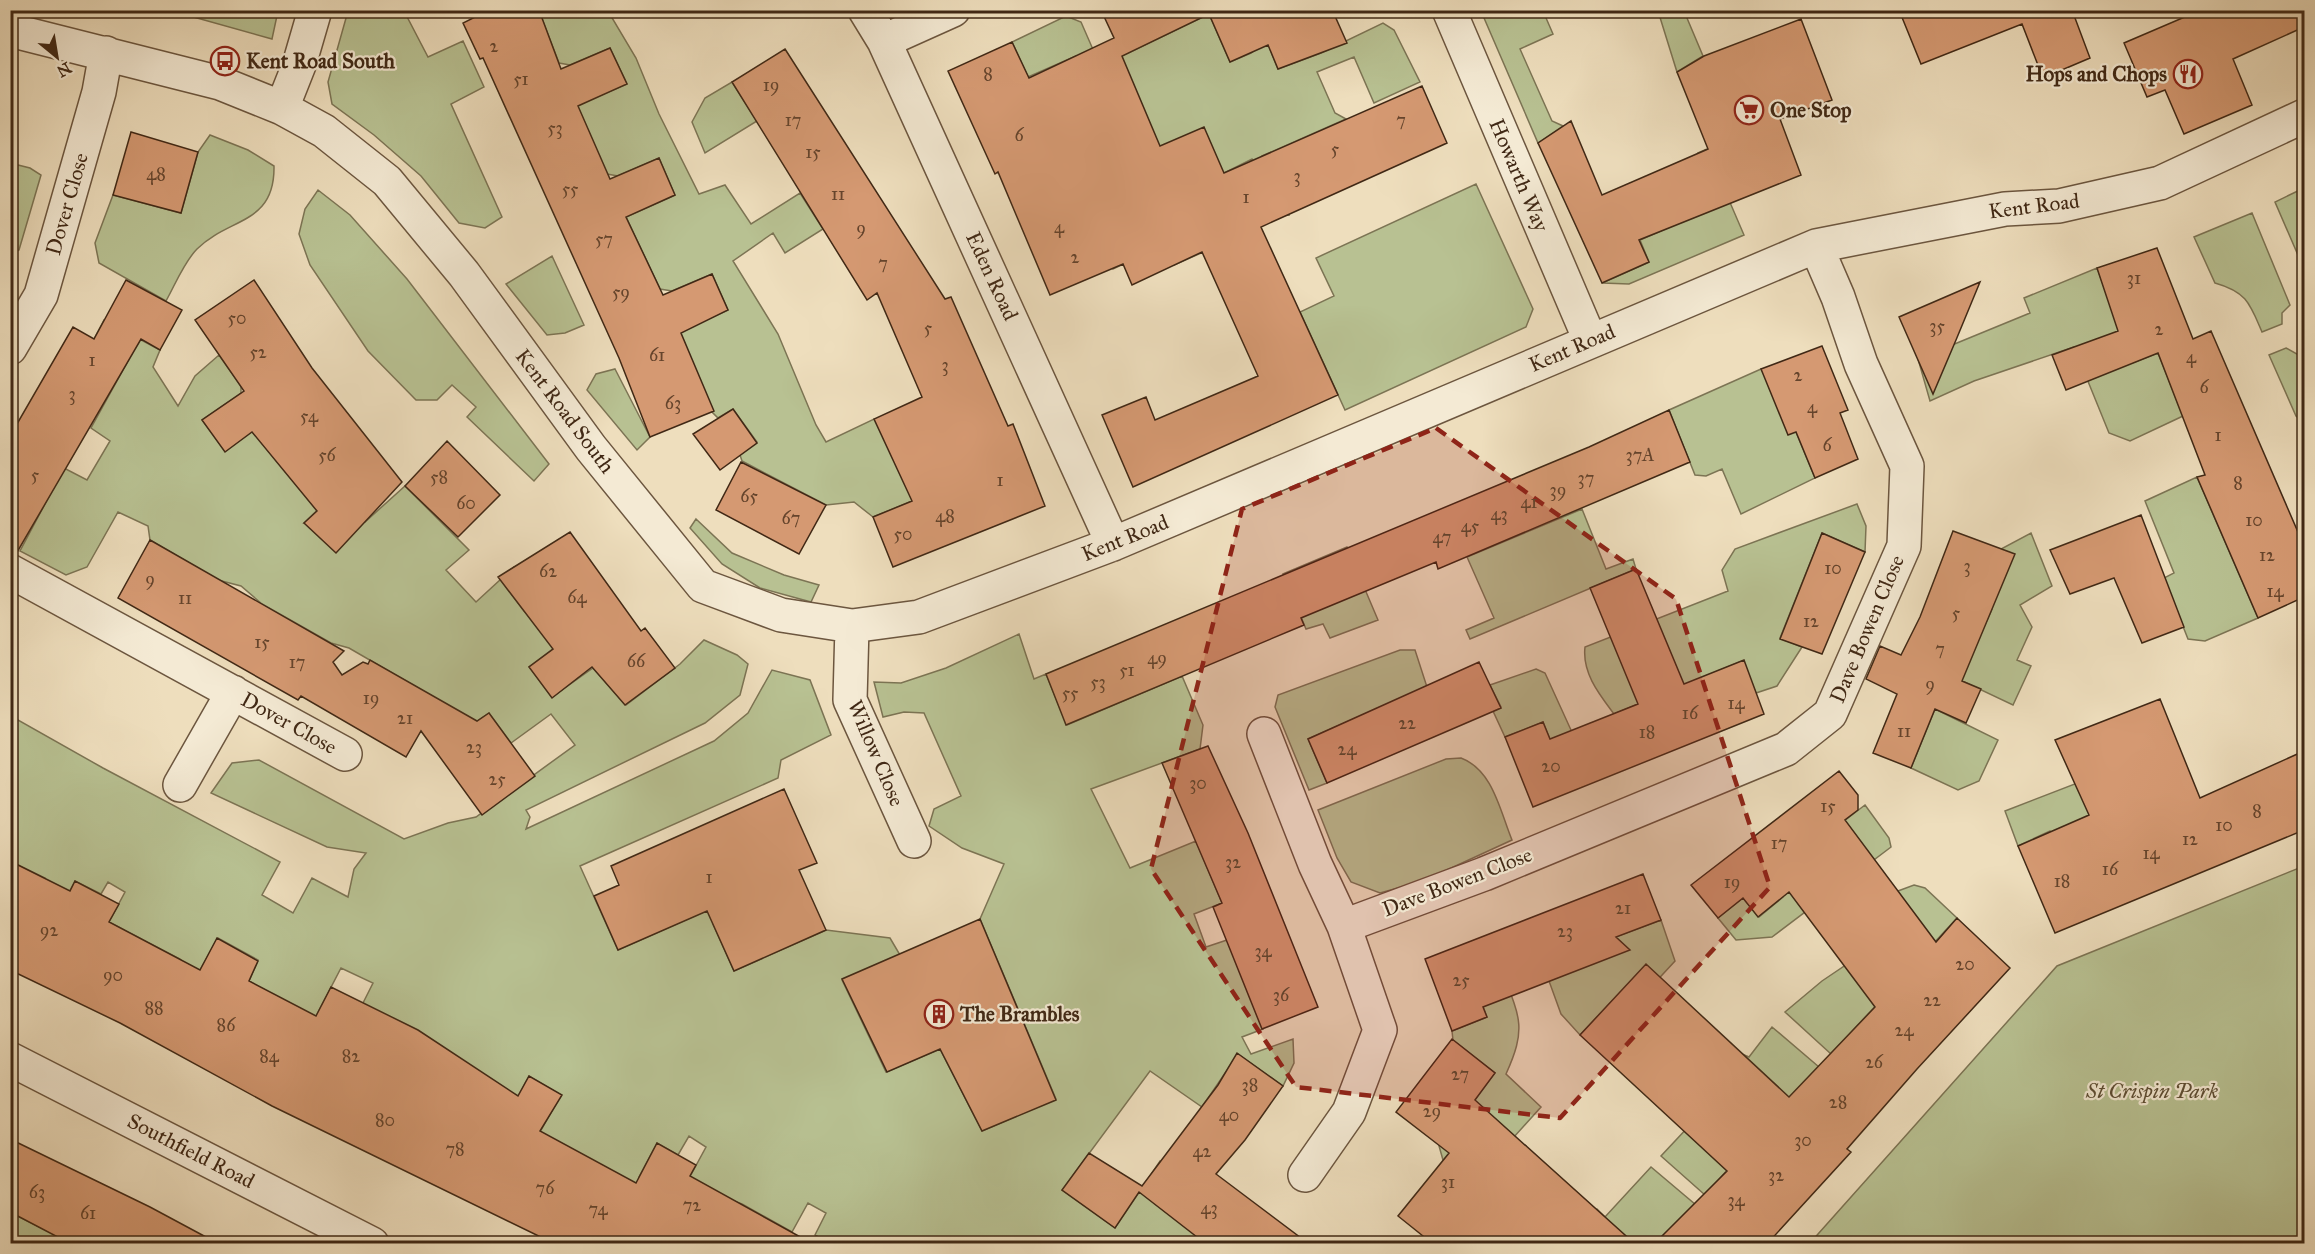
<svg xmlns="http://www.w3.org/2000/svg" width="2315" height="1254" font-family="'IM FELL Great Primer',serif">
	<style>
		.green { fill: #b8c192; stroke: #7c7454; stroke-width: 1.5 }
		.building { fill: #d59972; stroke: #402815; stroke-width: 1.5 }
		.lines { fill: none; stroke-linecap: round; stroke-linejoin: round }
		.minor-casing { stroke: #6c563f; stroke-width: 36 }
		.minor { stroke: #f4ead4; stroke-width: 33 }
		.marked { fill: #8f2418; fill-opacity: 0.2; stroke: #8f2418; stroke-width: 4.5; stroke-dasharray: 12 8; stroke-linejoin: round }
		.labels { text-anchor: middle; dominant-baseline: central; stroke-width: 4.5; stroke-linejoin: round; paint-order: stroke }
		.number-label { font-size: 18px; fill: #65442c }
		.poi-label { font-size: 21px; font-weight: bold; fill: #402815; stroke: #f4ead4; text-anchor: start }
		.street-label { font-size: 21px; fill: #402815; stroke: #f4ead4 }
		.park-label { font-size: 21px; font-style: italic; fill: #5e4e34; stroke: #f4ead4 }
	</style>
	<rect width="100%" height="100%" fill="#eedebd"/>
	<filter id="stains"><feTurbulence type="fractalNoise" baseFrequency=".00333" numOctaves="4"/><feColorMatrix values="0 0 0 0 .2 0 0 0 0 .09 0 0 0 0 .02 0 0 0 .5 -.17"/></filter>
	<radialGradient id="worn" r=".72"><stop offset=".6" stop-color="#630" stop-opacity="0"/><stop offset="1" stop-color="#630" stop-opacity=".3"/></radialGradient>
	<path class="green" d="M172,11h106l-6,28z
		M348,11h56l24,46 35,-16 21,46 -33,17 51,113 -17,11 -26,-5 -38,-47 -47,-41 -42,-31 -4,-22z
		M539,11h69l28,47 23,56 40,80 26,-9 26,39 49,-31 23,36 -38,24 -12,-20 -40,28 45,73 38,91 10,17 48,-23 85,63 -86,35 -19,-15 -28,3 -84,-44 -2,-6 17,-13 -24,-33 -15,9 -6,-6 -33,-80 49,-22 -16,-36 -40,17 -12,-2 -34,-72 49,-22 -16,-37 -41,18 -11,-2 -30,-69 50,-21 -17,-36 -40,17 -11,-2z
		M1304,11l-34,38 8,20 43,-16 62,-30 11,7 26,52 -46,21 -20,-46 -37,15 18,41 11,6 -84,37 27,59 -10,1 -27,-57 -30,15 -14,76 -34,15 -10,-20 -51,24 -6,-15 -22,-179 -9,-19 -48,21 -16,-35 54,-26 15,6 38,87 3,-53 87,-42 21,48 21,-9z
		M1481,11h62l10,23 -33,15 32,72 11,5 -25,17z
		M1658,11h26l19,45 -26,16z
		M732,82l25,39 -52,32 -13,-31 13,-24z
		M210,135l38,15 26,16c1,59 -45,51 -77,83 -13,13 -22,36 -31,52l-67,-38 -4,-20 18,-48 68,18 17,-61z
		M1707,149l37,86 -115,49 -27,-1 47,-21 -9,-22 80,-35 -22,-52z
		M10,163l20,5 11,7 -22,75 -8,4z
		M1476,184l57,125 -7,18 -181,83 -45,-98 34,-16 -18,-38z
		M2304,188v81l-29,-67z
		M318,190l32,25 57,64 142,185 -15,17 -67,-64 9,-10 -24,-22 -15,15h-21l-48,-49 -58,-86 -11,-31 6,-25z
		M2252,213l38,92 -8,8v11l-20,8c-12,-28 -15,-40 -47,-49l-21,-46z
		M552,256l32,69 -19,8 -18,2 -41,-51z
		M2097,268l35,95 26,-10 25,63 -53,25 -21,-8 -35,-86 -100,34 -44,20 -12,-42 112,-46 -6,-15z
		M104,320l56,30 -7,17 25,39 17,-30 24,-21 22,31v7l-39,27 23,31 38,-28 72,70 -31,30 61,-1 40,-36 64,64 -23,20 30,32 38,-35 4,7 -12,13 18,24 38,31 -33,25 23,30 41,-29 33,37 54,-41 24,-24 33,15 11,9 -8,31 -35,28 -179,87 4,7 -4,12 188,-88 34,-28 24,-43 38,10 21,55 -50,25 -3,18 -198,88 38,84 119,-53 -24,27 21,47 92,-41 64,8 10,17 -58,25 44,92 54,-23 42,82 74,-32 -76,-180 24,-55 -42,-16 -33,-22 5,-17 27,-13 -37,-83 -20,-1 -21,5 -9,-35 27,1 45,-15 73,-34 15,45 12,-5 21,51 115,-49 21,49 -3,24 -109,40 39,79 66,-27 26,62 -28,11 12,33 21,-7 36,89 -21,8 9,17 42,-15 1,24 -11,23 -45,-32 -36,53 -52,-36 -88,119 53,38 45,-67 40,33 6,49h-378l-13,-8 11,-22 -18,-10 -16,29 -50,-28 -56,-20 20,-37 -17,-11 -11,19 -21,-12 -18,34 -1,9 -98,-54 21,-37 -32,-19 -23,42 -143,-115 10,-20 -32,-15 -28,54 -64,-41 9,-21 -40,-22 -22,39 -16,-18 -71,-37 16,-30 -17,-10 -7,12 -26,-13 -19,36 -25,-13 14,-26 -31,-15 -3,5v-152l92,52 177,94 -18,33 31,18 19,-35 36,19 6,-28 12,-16 -39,-6 -116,-54 21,-30 27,-3 145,79 44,-16 28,-6 99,-72 -24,-31 -40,29 -22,-30 -26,18 -24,-31 -90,-52 -18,-5 -69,-39 -21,-18 -23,-6 -68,-40 -2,-14 -30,-14 -31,55 -21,8 -46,-24 44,-83 23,12 23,-39 -19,-13 38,-69 -35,-20z
		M2286,348l18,10v65l-8,-7 -27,-61z
		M615,369l35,68 -13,13 -50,-60 9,-16z
		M1761,369l35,63 19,46 -74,36 -19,-45 -16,7 -11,-1 -26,-65z
		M2197,477l61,141 -53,23 -17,-2 -24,-61 10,-5 -29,-72z
		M1857,504l9,22 -1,26 -43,-19 -42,105 22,9 -25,39 -21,7 -14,-32 -128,53c-15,-20 -32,-41 -29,-67l143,-56 -6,-21 13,-21z
		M1582,509l24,60 27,-10 3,10 -166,70 -4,-9 28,-12 -27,-61z
		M696,519l36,34 52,22 35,10 -8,17 -51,-14 -38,-24 -32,-36z
		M2031,533l21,53 -32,19 12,22 -15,33 14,6 -18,39 -53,-25 32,-71 -14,-8 23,-52z
		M1347,547l31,73 -48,18 -7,-14 -17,5 -23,-55z
		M1400,650h15l12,37 -119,52 19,44 -18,7 -34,-83 3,-12z
		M1536,669l9,4 31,68 -22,9 -11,-28 -38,15 -12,-26 8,-4 -11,-22z
		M1935,709l63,31 -19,41 -21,9 -47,-22z
		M1461,758c32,12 39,53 51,82l-89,41 -43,12 -29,-11 -14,-24 -19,-48 128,-51z
		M2137,760l-78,90 -9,-19 -32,15 -13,-35z
		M1865,805l24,33 2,9 -119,90 -36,3 -18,-22 25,-20 16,19 24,-20 -15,-18z
		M2304,866v377h-494l247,-277z
		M1914,885l11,3 32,30 -126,136 -46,-42 37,-31 31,-21 11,-45 34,-24z
		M1661,920l14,41 -49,53 -14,-13 -32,34 -19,-21 -12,-33 28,-30z
		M1503,975c18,43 23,55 3,99l35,33 -28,31 13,8 -30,35 70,62 31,-34 8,8 46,-50 45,38 -41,38h-94l-118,-83 -4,-14 56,-73 -42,-33 -1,-9 35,-14 -12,-32z
		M1772,1027l47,40 -114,128 -44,-39 29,-31 52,-71 7,3z
		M10,1212l61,31h-60z"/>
	<path class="building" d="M489,10h50l22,59 49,-21 17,36 -49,22 32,73 49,-21 16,37 -49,22 37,78 49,-21 16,36 -47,23 33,78 -64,26 -31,-79 -136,-300 -3,1 -17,-36z
		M1101,10h246l-12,6 12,27 -69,26 -10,-24 -38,17 -21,-48 -87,42 38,90 44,-19 20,46 198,-87 25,57 -186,84 77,168 -205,92 -31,-72 44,-18 9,23 103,-44 -56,-124 -70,33 -9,-21 -73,31 -52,-123 -3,2 -47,-103 64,-29 17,36 85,-40z
		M1899,10h173l18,48 -47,20 -21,-54 -101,40z
		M2201,10h103v17l-71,32 19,46 -68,29 -19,-44 -18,7 -23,-54z
		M1801,19l31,81 -52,19 21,56 -162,65 10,22 -47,21 -64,-140 33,-22 31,74 106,-46 -31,-77 27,-16z
		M785,49l160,250 6,-2 57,129 5,-2 32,82 -152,61 -20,-50 39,-16 -38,-82 48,-22 -45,-104 -10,7 -135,-218z
		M131,132l67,20 -17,61 -68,-18z
		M2157,248l36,91 18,-8 93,215v51l-46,21 -61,-141 8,-2 -47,-122 -92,37 -14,-35 66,-24 -21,-63z
		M126,280l56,30 -22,40 -19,-11 -125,215 -6,-2v-116l63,-109 21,12z
		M254,280l58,88 90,114 -66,71 -32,-30 13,-12 -65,-79 -27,20 -23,-32 42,-29 -49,-71z
		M1980,282l-24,58 -23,54 -34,-77z
		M1822,346l26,64 -8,3 18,46 -43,19 -19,-46 -8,3 -27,-66z
		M733,409l24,34 -37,27 -27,-36z
		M1669,410l21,52 -252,107 -2,-7 -135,56 3,7 -238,100 -20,-51 543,-227z
		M447,441l53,54 -42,42 -53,-51z
		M741,462l85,43 -27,49 -83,-44z
		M2141,515l43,112 -42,16 -28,-65 -44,16 -20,-44z
		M1953,531l62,23 -53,127 19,8 -15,34 -31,-14 -24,59 -38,-15 24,-59 -31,-15 14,-33 21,9 19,-38z
		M570,532l71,99 4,-3 30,40 -50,37 -33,-38 -40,31 -23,-31 24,-18 -55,-72z
		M1822,533l43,19 -43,102 -42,-15z
		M150,540l194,111 -11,11 9,13 21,-13 5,2 2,-4 107,61 12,-8 46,63 -53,39 -61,-84 -15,26 -105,-61 -3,4 -180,-102z
		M1636,569l48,115 60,-24 20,54 -231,93 -28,-70 38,-15 7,17 88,-35 -48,-116z
		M1479,662l22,46 -174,75 -19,-44z
		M2160,699l40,99 104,-47v79l-249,103 -37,-87 71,-31 -34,-75z
		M1208,746l40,87 70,174 -56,22 -49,-122 9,-4 -60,-140z
		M1839,771l19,24v15l-13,10 91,122 21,-24 53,50 -93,101 -70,80 4,3 -84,92h-113l73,-73 -147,-136 66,-71 143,133 86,-90 -86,-115 -31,25 -15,-19 -25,20 -27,-33z
		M784,789l33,74 -18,7 27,60 -92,41 -27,-60 -89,39 -24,-54 25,-11 -8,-19z
		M10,861l60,30 5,-10 44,23 -10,18 91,48 17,-32 41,23 -9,20 67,35 15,-29 87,43 100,66 11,-20 33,19 -22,36 96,52 21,-40 39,22 -6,11 123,68h-258l-283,-138 -152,-83 -110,-53z
		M1643,874l18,46 -45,17 14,13 -147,57 4,10 -35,14 -27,-72z
		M980,919l76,181 -74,31 -42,-82 -53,23 -45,-93z
		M1452,1039l43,34 -20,27 160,144h-202l-35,-28 51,-63 -53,-41z
		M1237,1053l46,33 -38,54 -29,34 93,70h-103l-67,-52 -24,36 -53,-38 27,-37 53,33 76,-101z
		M10,1139l140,68 69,37h-148l-61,-32z"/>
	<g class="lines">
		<g class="minor-casing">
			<path id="minor" d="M865,10l19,31 229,503
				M1449,10l141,330
				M10,30l210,53 62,25 42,23 63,50 77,93 127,174 112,138 78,29 71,11 67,-9 194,-73 703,-298 189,-37 54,-3 101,-23 144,-67
				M884,41l69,-31
				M282,108l17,-43 16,-55
				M10,348l31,-53 58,-203 7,-39
				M10,571l335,183
				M852,626l-2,74 64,141
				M1264,734l51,130 29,62
				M180,785l53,-93
				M10,1059l362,185
				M1305,1175l44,-63 31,-82 -36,-104 140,-52 302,-125 44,-35 74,-168 3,-80 -46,-102 -23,-67 -22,-51"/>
		</g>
		<use href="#minor" class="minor"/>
	</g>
	<path class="marked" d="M1436,428l240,171 94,288 -210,231 -264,-31 -145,-218 91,-360z"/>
	<defs>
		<g id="bus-ring" transform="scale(1.5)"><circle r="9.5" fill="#f4ead4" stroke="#8f2418" stroke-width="1.5"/><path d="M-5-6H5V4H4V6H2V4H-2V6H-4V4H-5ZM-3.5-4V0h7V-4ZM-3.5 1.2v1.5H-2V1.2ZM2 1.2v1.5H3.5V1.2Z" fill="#8f2418"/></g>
		<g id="restaurant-ring" transform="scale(1.5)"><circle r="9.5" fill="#f4ead4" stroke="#8f2418" stroke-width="1.5"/><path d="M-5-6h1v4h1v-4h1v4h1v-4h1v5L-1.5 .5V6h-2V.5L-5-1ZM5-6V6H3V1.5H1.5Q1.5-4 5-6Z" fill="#8f2418"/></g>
		<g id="supermarket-ring" transform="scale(1.5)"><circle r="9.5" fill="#f4ead4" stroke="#8f2418" stroke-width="1.5"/><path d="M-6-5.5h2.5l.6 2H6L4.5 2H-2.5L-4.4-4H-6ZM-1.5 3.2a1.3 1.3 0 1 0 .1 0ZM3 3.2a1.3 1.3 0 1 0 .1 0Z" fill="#8f2418"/></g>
		<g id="building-ring" transform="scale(1.5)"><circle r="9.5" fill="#f4ead4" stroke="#8f2418" stroke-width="1.5"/><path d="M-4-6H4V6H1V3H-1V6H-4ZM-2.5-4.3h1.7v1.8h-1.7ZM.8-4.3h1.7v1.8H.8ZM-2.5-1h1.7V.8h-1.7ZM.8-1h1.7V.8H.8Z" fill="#8f2418"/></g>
	</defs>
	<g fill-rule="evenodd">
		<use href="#bus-ring" x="225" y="61"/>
		<use href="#restaurant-ring" x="2188" y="74"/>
		<use href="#supermarket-ring" x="1749" y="110"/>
		<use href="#building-ring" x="939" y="1014"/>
	</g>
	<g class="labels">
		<g class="number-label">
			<text x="494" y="46">2</text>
			<text x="988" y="74">8</text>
			<text x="521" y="79">51</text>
			<text x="771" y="85">19</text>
			<text x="793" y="120">17</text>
			<text x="1401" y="120">7</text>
			<text x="555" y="128">53</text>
			<text x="1019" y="135">6</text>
			<text x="1335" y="149">5</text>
			<text x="813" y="152">15</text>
			<text x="156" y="174">48</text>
			<text x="1297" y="176">3</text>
			<text x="570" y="189">55</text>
			<text x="838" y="194">11</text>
			<text x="1246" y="197">1</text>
			<text x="1059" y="227">4</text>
			<text x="861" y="228">9</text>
			<text x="604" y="239">57</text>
			<text x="1075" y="257">2</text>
			<text x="883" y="263">7</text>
			<text x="2134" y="278">31</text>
			<text x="621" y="292">59</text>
			<text x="237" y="318">50</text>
			<text x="1937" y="326">35</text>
			<text x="928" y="328">5</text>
			<text x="2159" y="329">2</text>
			<text x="258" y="352">52</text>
			<text x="657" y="355">61</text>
			<text x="2191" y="357">4</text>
			<text x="92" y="360">1</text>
			<text x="945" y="365">3</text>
			<text x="1798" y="375">2</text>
			<text x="2204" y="387">6</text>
			<text x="72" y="394">3</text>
			<text x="673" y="403">63</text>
			<text x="1812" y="407">4</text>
			<text x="309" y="416">54</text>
			<text x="2218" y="435">1</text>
			<text x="1827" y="445">6</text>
			<text x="327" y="455">56</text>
			<text x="1640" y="455">37A</text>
			<text x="35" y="475">5</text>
			<text x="439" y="477">58</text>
			<text x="1586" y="478">37</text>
			<text x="1000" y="480">1</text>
			<text x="2238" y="483">8</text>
			<text x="1558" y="490">39</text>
			<text x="749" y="496">65</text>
			<text x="1529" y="502">41</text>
			<text x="466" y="503">60</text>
			<text x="1499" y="514">43</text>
			<text x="945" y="516">48</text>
			<text x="791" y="518">67</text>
			<text x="2254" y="520">10</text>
			<text x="1470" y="526">45</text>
			<text x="903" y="534">50</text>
			<text x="1442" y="537">47</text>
			<text x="2267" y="555">12</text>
			<text x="1967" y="566">3</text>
			<text x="1833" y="568">10</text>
			<text x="548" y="571">62</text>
			<text x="150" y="579">9</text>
			<text x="2275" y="591">14</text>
			<text x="577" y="597">64</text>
			<text x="185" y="598">11</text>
			<text x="1956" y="613">5</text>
			<text x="1811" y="621">12</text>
			<text x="262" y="642">15</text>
			<text x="1940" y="649">7</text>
			<text x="1157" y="658">49</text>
			<text x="636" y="661">66</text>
			<text x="297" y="662">17</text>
			<text x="1127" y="670">51</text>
			<text x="1098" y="682">53</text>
			<text x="1930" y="684">9</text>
			<text x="1070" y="693">55</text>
			<text x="371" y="698">19</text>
			<text x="1736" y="703">14</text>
			<text x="1690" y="713">16</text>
			<text x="405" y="718">21</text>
			<text x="1407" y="723">22</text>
			<text x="1904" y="731">11</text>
			<text x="1647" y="732">18</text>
			<text x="474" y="747">23</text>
			<text x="1347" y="749">24</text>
			<text x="1551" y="766">20</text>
			<text x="497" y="779">25</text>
			<text x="1198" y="783">30</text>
			<text x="1828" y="806">15</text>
			<text x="2257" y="811">8</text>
			<text x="2224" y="825">10</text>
			<text x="2190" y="839">12</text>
			<text x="1779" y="843">17</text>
			<text x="2151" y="853">14</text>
			<text x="1233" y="862">32</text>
			<text x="2110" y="869">16</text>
			<text x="709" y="877">1</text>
			<text x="2062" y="881">18</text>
			<text x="1732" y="882">19</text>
			<text x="1623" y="908">21</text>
			<text x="49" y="930">92</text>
			<text x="1565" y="931">23</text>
			<text x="1263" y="951">34</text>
			<text x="1965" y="964">20</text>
			<text x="113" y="975">90</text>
			<text x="1461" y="980">25</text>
			<text x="1281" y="995">36</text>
			<text x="1932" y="1000">22</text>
			<text x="154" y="1008">88</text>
			<text x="226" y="1025">86</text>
			<text x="1904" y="1030">24</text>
			<text x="269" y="1056">84</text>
			<text x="351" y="1056">82</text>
			<text x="1874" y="1062">26</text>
			<text x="1460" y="1074">27</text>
			<text x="1250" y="1085">38</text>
			<text x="1838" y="1102">28</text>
			<text x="1432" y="1111">29</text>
			<text x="1229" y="1115">40</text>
			<text x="385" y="1120">80</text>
			<text x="1803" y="1140">30</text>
			<text x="455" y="1149">78</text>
			<text x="1202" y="1151">42</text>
			<text x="1776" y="1175">32</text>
			<text x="1448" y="1182">31</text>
			<text x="545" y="1188">76</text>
			<text x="37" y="1192">63</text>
			<text x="1736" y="1200">34</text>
			<text x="692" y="1205">72</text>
			<text x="1209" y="1208">43</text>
			<text x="598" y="1209">74</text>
			<text x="88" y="1213">61</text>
		</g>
		<g class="poi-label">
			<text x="246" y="61">Kent Road South</text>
			<text x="2167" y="74" text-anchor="end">Hops and Chops</text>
			<text x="1770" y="110">One Stop</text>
			<text x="960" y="1014">The Brambles</text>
		</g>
		<g class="street-label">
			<text transform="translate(1519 175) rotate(67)">Howarth Way</text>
			<text transform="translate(67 204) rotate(-74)">Dover Close</text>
			<text transform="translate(2034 206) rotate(-7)">Kent Road</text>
			<text transform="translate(992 276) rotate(65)">Eden Road</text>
			<text transform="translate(1572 348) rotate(-23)">Kent Road</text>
			<text transform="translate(565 411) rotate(53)">Kent Road South</text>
			<text transform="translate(1125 538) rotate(-22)">Kent Road</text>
			<text transform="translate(1867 629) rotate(-67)">Dave Bowen Close</text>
			<text transform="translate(289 723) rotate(29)">Dover Close</text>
			<text transform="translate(876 753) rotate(67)">Willow Close</text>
			<text transform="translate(1457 882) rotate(-21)">Dave Bowen Close</text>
			<text transform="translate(191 1151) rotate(27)">Southfield Road</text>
		</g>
		<g class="park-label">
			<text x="2152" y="1091">St Crispin Park</text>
		</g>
	</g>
	<rect width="2315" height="1254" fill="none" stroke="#eedebd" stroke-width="36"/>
	<rect x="12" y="12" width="2291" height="1230" fill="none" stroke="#402815" stroke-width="3"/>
	<rect x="18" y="18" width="2279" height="1218" fill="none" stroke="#402815" stroke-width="1.5"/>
	<g transform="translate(57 57) rotate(150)" stroke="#f4ead4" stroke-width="4.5" paint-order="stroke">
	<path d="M0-4.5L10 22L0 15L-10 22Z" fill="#402815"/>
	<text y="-9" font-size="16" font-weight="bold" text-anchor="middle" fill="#402815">N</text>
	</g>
	<rect width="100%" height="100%" filter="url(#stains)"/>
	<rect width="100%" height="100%" fill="url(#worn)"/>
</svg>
